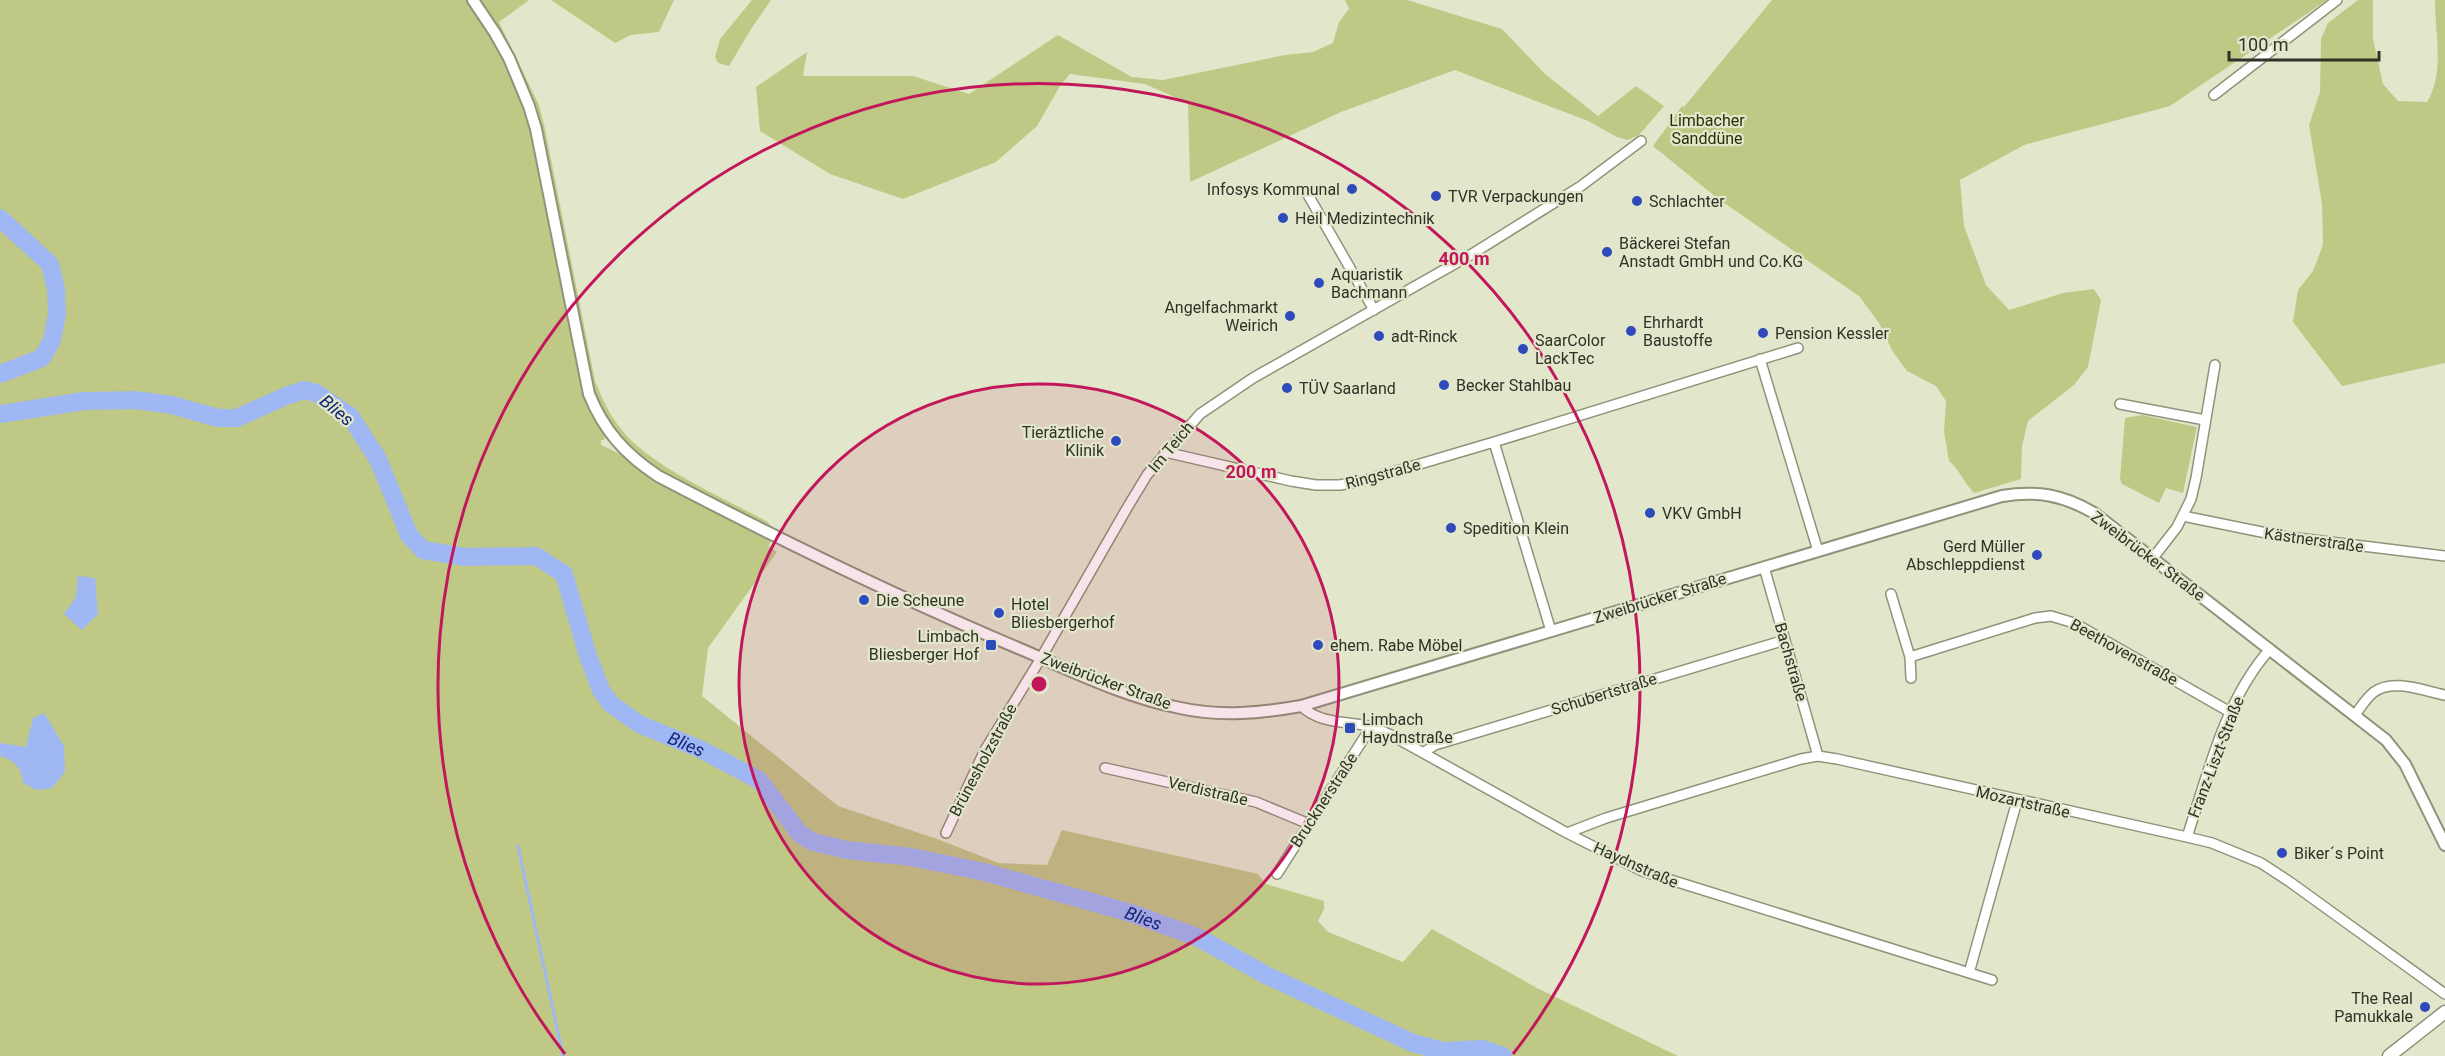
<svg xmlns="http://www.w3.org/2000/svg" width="2445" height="1056" font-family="Roboto,sans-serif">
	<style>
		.green { fill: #c0c886 }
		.water { fill: #9fb7f3 }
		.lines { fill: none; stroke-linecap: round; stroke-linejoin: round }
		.stream { stroke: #9fb7f3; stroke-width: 3 }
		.river { stroke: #9fb7f3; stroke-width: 18 }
		.minor-casing { stroke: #8f937a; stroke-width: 12 }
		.tertiary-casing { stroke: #8f937a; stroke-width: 14 }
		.secondary-casing { stroke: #8f937a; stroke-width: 15 }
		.minor { stroke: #fff; stroke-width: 9 }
		.tertiary { stroke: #fff; stroke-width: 10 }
		.secondary { stroke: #fff; stroke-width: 12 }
		.ring { fill: none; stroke: #c2185b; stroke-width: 3 }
		.poi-dot { fill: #2e4abb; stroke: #e2e7cb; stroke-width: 2 }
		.labels { text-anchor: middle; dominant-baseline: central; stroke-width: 4.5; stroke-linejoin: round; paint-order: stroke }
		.park-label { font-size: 16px; fill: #2b2e07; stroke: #e2e7cb }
		.poi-label { font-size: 16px; fill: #303127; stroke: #e2e7cb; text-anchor: start }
		.street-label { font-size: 16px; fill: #303127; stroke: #e2e7cb }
		.water-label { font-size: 18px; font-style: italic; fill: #142578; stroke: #e2e7cb }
		.centre { fill: #c2185b; stroke: #e2e7cb; stroke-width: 3 }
		.ring-label { font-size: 18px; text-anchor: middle; font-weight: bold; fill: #c2185b; stroke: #e2e7cb; stroke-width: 4.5; stroke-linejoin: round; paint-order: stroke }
	</style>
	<rect width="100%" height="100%" fill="#e2e7cb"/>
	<path class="green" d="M0,0h467l35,55 12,26 18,47 54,271 19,37 -1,4h-3v5l17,8 42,29 111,58 -2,7 8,5 -69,96 -6,48 136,110 99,33 62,24 48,2 15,-35 196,44 8,10 58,17v8l-6,12 10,11 75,30 29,-33 105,59 141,68h-1678z
		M478,0h51l-30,22 40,83 6,24 50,252c7,17 14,33 26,48 28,37 105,70 147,93l5,9c-50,-27 -112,-51 -152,-91 -35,-35 -42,-117 -51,-164 -8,-46 -16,-93 -26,-139l-6,-18z
		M551,0h123l-15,32 -28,3 -16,8z
		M752,0h19l-20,29 -22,37 -11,-3 -3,-6 5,-18z
		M1345,0h62l95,29 43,45 53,42 38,-30 28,20 -25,29 -11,5 -11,-3 -29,-16 -133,-51 -114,42 -151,70 -2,-79 -43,-19 -75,-10 -10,12 -23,40 -41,36 -93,37 -73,-25 -70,-43 -4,-44 51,-35 -4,24h110l56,18 89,-59 74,42 31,3 122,-25 28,-3 20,-9 6,-21 10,-13z
		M1772,0h555l-157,106 -146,39 -64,35 4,46 22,59 23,25 54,-17 31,-4 7,11 -13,67 -14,18 -46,36 -6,25 -1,33 -47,14c-10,-10 -14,-23 -25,-32l-5,-29 2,-31 -10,-15 -29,-15 -14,-19 -14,-29 -20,-27 -142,-98 -64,-52 29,-40 2,1z
		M2358,0h15v39l10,45 15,17 29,1c18,-30 8,-66 8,-102h10v363l-103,23 -49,-64 5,-32 15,-19 10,-26 -1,-41 -13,-79 11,-33 1,-53 7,-16z
		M2142,415l55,12 -14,66 -17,-5 -7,15 -37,-19 -2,-5 5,-61z"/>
	<path class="water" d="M78,576l17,2 3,36 -16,16 -18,-16 12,-17z
		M44,713l20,33 1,26 -13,16 -15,2 -14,-7c-2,-16 -7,-22 -23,-27v-13l26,4 7,-29z"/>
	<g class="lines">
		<path class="stream" d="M518,846l45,210"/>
		<g class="river">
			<path d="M0,218l50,46 6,25 1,25 -5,26 -10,18 -42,16"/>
			<path id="s1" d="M0,414l84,-13 51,-1 37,5 46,13h19l49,-22 18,-6 12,3 34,23 28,43 31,76 14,15 42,7 71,-1 28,18 24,82 13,34 10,14 28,20 61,25 59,31 41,54 13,8 34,8 64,7 73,15 147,41 66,24 69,38 147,68 30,8 40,-2 20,7"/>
		</g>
		<g class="minor-casing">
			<path id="minor" d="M2214,95l123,-95
				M1307,193l67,117
				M1760,359l58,192
				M2120,404l85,16
				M1494,442l57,189
				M1165,452l126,29 25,4h24l26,-5 128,-38 304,-94
				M2183,516l98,20 164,20
				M2153,558l24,-31 14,-28 5,-21 19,-113
				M1764,567l54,189
				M1891,594l19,63 1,21
				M1910,657l125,-39 16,-2 23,7 156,89
				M1301,706c19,18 44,15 68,20 7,2 15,6 22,9l176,98 75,38 350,109
				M2355,715c6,-8 11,-17 19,-23 19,-14 50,-1 71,3
				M1424,752l11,-7 350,-105
				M1105,768l151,34 53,22
				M946,833l39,-83 56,-92 86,-150 20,-33 53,-61 53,-36 219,-124 109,-68 60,-45
				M1567,833l39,-15 195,-59 17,-3 19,3 350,78 25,6 49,20 29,19 155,112
				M2187,837c21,-63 37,-136 83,-188
				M1277,874l94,-147
				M1969,973l48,-172"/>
		</g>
		<g class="tertiary-casing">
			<path id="tertiary" d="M473,0l22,33 14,25 20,48 7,23 53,265c15,37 36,60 69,82 118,62 237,120 360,172 52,22 106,49 162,60 40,9 81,5 121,-2l701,-210c35,-6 61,-1 92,17l292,227 19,24 40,81"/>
		</g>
		<g class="secondary-casing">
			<path id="secondary" d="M2389,1056l56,-44"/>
		</g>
		<use href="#minor" class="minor"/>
		<use href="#tertiary" class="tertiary"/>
		<use href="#secondary" class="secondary"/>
	</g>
	<circle cx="1039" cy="684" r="300" fill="#c2185b" fill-opacity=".12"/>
	<g class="ring">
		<circle cx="1039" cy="684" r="300"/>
		<path d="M565 1054A601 601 0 1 1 1513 1054"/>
	</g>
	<g class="poi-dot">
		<circle cx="1352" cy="189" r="6"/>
		<circle cx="1436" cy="196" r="6"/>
		<circle cx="1637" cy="201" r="6"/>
		<circle cx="1283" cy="218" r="6"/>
		<circle cx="1607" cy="252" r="6"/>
		<circle cx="1319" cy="283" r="6"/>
		<circle cx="1290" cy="316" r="6"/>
		<circle cx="1631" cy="331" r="6"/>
		<circle cx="1763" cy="333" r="6"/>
		<circle cx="1379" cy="336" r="6"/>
		<circle cx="1523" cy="349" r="6"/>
		<circle cx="1444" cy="385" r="6"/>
		<circle cx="1287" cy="388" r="6"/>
		<circle cx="1116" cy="441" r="6"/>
		<circle cx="1650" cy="513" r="6"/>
		<circle cx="1451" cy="528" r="6"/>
		<circle cx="2037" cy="555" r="6"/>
		<circle cx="864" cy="600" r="6"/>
		<circle cx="999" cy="613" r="6"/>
		<rect x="985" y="639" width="12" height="12" rx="3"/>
		<circle cx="1318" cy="645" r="6"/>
		<rect x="1344" y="722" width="12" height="12" rx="3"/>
		<circle cx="2282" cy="853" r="6"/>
		<circle cx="2425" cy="1007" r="6"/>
	</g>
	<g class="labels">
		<g class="park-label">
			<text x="1707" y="120">Limbacher<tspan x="1707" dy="18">Sanddüne</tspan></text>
		</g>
		<g class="poi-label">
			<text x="1340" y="189" text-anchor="end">Infosys Kommunal</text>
			<text x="1448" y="196">TVR Verpackungen</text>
			<text x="1649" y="201">Schlachter</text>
			<text x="1295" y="218">Heil Medizintechnik</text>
			<text x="1619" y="243">Bäckerei Stefan<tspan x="1619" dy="18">Anstadt GmbH und Co.KG</tspan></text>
			<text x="1331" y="274">Aquaristik<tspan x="1331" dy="18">Bachmann</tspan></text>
			<text x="1278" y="307" text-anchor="end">Angelfachmarkt<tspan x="1278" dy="18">Weirich</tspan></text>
			<text x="1643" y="322">Ehrhardt<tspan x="1643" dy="18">Baustoffe</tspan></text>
			<text x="1775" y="333">Pension Kessler</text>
			<text x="1391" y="336">adt-Rinck</text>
			<text x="1535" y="340">SaarColor<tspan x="1535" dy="18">LackTec</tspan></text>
			<text x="1456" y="385">Becker Stahlbau</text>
			<text x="1299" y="388">TÜV Saarland</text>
			<text x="1104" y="432" text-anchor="end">Tieräztliche<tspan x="1104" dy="18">Klinik</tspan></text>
			<text x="1662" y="513">VKV GmbH</text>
			<text x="1463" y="528">Spedition Klein</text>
			<text x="2025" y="546" text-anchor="end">Gerd Müller<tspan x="2025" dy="18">Abschleppdienst</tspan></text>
			<text x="876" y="600">Die Scheune</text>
			<text x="1011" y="604">Hotel<tspan x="1011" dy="18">Bliesbergerhof</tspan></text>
			<text x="979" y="636" text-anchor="end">Limbach<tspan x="979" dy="18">Bliesberger Hof</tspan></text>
			<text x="1330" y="645">ehem. Rabe Möbel</text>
			<text x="1362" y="719">Limbach<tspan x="1362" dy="18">Haydnstraße</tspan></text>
			<text x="2294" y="853">Biker´s Point</text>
			<text x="2413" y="998" text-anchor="end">The Real<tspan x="2413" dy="18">Pamukkale</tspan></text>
		</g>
		<g class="street-label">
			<text transform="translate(1171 447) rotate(-50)">Im Teich</text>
			<text transform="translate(1383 474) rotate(-15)">Ringstraße</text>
			<text transform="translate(2314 540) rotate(8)">Kästnerstraße</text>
			<text transform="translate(2148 556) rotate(37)">Zweibrücker Straße</text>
			<text transform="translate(1660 598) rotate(-17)">Zweibrücker Straße</text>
			<text transform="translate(2124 652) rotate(29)">Beethovenstraße</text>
			<text transform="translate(1791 662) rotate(74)">Bachstraße</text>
			<text transform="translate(1106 681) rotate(20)">Zweibrücker Straße</text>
			<text transform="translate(1604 694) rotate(-17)">Schubertstraße</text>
			<text transform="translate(2216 757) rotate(-69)">Franz-Liszt-Straße</text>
			<text transform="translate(983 760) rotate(-62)">Brünesholzstraße</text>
			<text transform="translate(1208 791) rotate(13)">Verdistraße</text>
			<text transform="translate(1324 800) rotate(-57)">Brucknerstraße</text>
			<text transform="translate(2023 802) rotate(13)">Mozartstraße</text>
			<text transform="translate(1636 865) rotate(24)">Haydnstraße</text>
		</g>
		<g class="water-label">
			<text transform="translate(337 410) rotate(40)">Blies</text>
			<text stroke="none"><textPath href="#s1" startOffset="892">Blies</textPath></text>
			<text stroke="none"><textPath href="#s1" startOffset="1396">Blies</textPath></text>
		</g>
	</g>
	<circle cx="1039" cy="684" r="9" class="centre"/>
	<g class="ring-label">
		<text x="1464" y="265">400 m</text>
		<text x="1251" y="478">200 m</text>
	</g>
	<path d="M2229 51v9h150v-9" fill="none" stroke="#303127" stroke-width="3"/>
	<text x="2238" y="51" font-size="18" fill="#303127" stroke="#e2e7cb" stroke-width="4.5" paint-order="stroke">100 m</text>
</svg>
